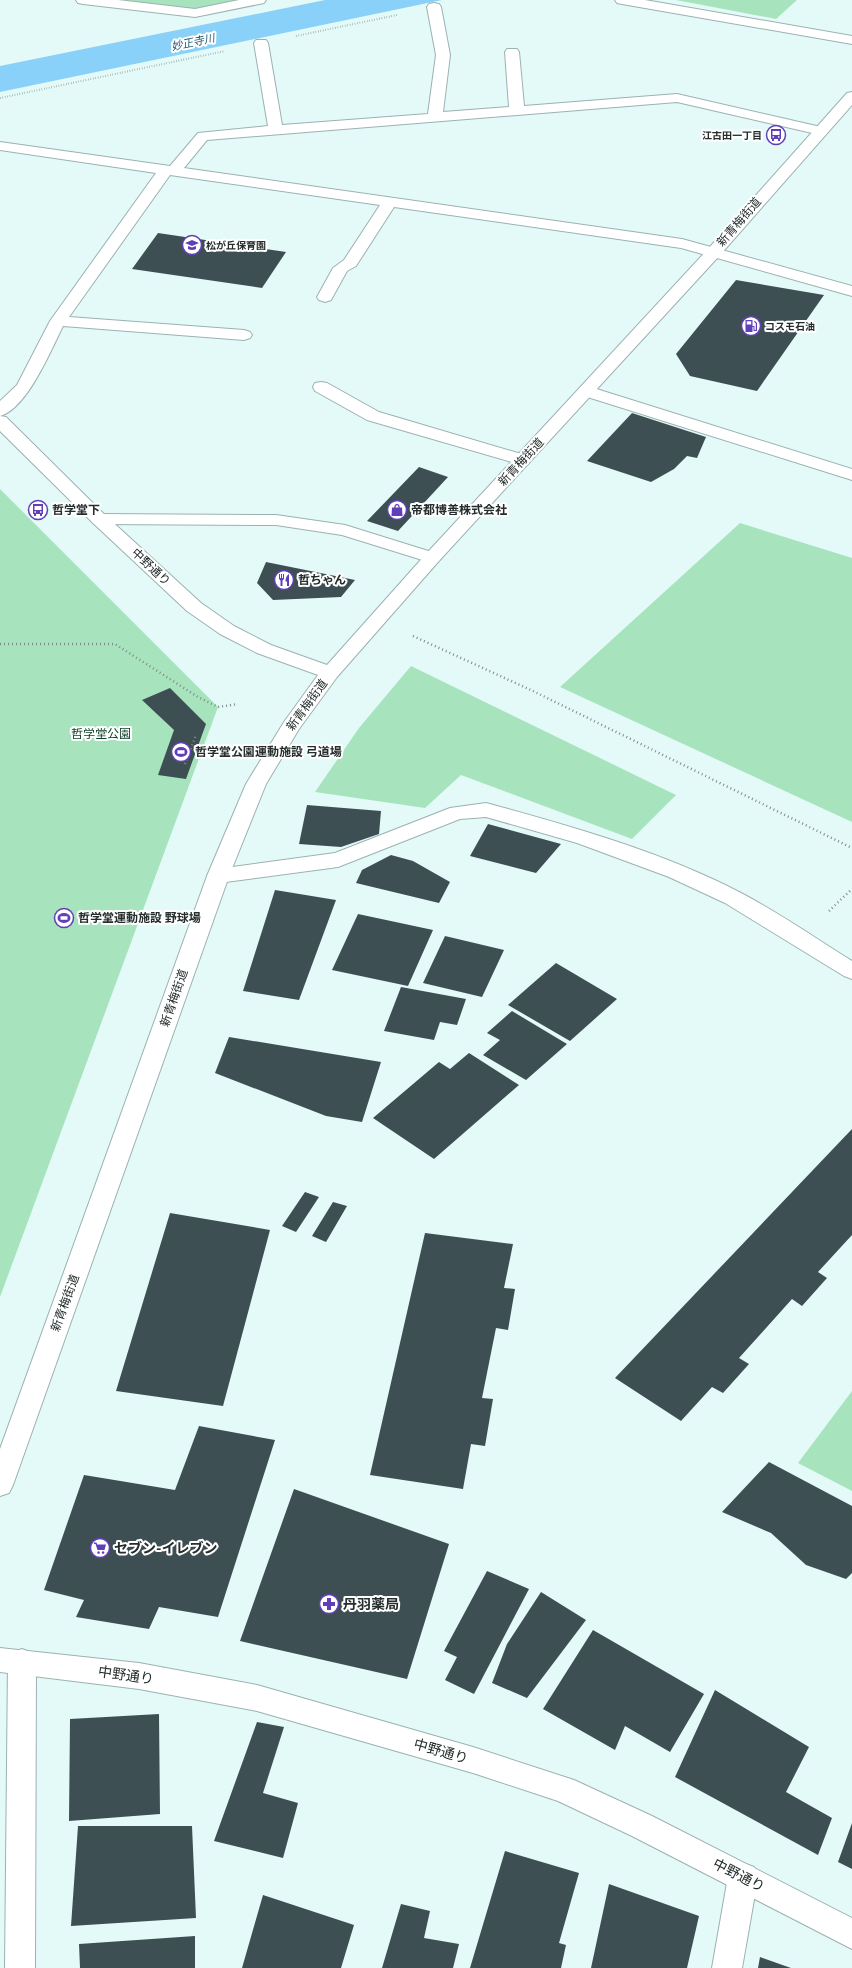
<svg xmlns="http://www.w3.org/2000/svg" width="852" height="1968" font-family="'Public Sans','Noto Sans JP',sans-serif">
	<style>
		.green { fill: #a7e4be }
		.water { fill: #89d1f8 }
		.building { fill: #3e4f54 }
		.lines { fill: none; stroke-linecap: round; stroke-linejoin: round }
		.minor-casing { stroke: #9cb1b1; stroke-width: 2 }
		.major-casing { stroke: #9cb1b1; stroke-width: 2 }
		.path-far1 { stroke: #7e8d8c; stroke-width: 2; stroke-dasharray: 0.5 2; stroke-linecap: butt }
		.path { stroke: #7e8d8c; stroke-width: 2.5; stroke-dasharray: 1 3; stroke-linecap: butt }
		.minor { fill: #fff; fill-rule: evenodd }
		.major { fill: #fff; fill-rule: evenodd }
		.labels { text-anchor: middle; dominant-baseline: central; stroke-width: 4; stroke-linejoin: round; paint-order: stroke }
		.far-poi-label { font-size: 10px; font-weight: bold; fill: #242c2c; stroke: #fff; text-anchor: start }
		.far-water-label { font-size: 11px; font-style: italic; fill: #215873; stroke: #fff }
		.street-label { font-size: 12px; fill: #242c2c; stroke: #fff }
		.poi-label { font-size: 12px; font-weight: bold; fill: #242c2c; stroke: #fff; text-anchor: start }
		.park-label { font-size: 12px; fill: #0b4227; stroke: #fff }
		.near-poi-label { font-size: 14px; font-weight: bold; fill: #242c2c; stroke: #fff; text-anchor: start }
		.near-street-label { font-size: 14px; fill: #242c2c; stroke: #fff }
	</style>
	<rect width="100%" height="100%" fill="#e4faf9"/>
	<path class="green" d="M122,0h120l-45,9z
		M676,0h121l-21,19z
		M0,489l218,218 -218,590z
		M740,523l112,35v264l-292,-135z
		M411,666l265,129 -44,44 -171,-64 -36,33 -110,-16 44,-64z
		M852,1391v100l-54,-28z"/>
	<path class="water" d="M325,0h117l-442,92v-26z"/>
	<path class="building" d="M158,233l128,19 -24,36 -130,-19z
		M736,280l88,15 -67,96 -67,-15 -14,-22z
		M632,413l74,24 -9,21 -10,-2 -13,13 -23,13 -64,-21z
		M419,467l29,10 -50,54 -31,-10z
		M266,562l89,18 -14,17 -68,3 -16,-17z
		M170,688l36,36 -20,55 -28,-4 16,-45 -32,-30z
		M307,805l74,6 -2,23 -38,13 -42,-3z
		M488,824l73,20 -25,29 -66,-17z
		M391,855l22,6 37,21 -11,21 -83,-20 6,-13z
		M275,890l61,10 -37,100 -56,-9z
		M358,914l75,16 -25,56 -76,-16z
		M445,936l59,14 -22,47 -59,-14z
		M556,963l61,36 -47,42 -62,-36z
		M401,987l65,12 -9,26 -17,-3 -6,18 -50,-9z
		M512,1011l55,33 -41,36 -43,-25 17,-15 -13,-7z
		M229,1037l152,25 -19,60 -36,-6 -111,-43z
		M469,1053l50,32 -85,74 -61,-41 66,-56 11,7z
		M852,1129v106l-34,37 9,6 -25,28 -10,-7 -53,59 10,6 -26,29 -11,-6 -31,34 -66,-43z
		M305,1192l14,5 -23,35 -14,-6z
		M333,1202l14,4 -21,36 -14,-6z
		M170,1213l100,17 -47,176 -107,-15z
		M425,1233l88,11 -9,44 11,1 -7,41 -12,-2 -14,70 11,1 -8,47 -14,-2 -8,45 -93,-14z
		M199,1426l76,14 -57,177 -59,-10 -10,22 -73,-12 8,-17 -40,-10 40,-115 91,15z
		M769,1462l83,44v67l-6,6 -40,-14 -35,-32 -49,-21z
		M294,1489l155,55 -42,135 -167,-38z
		M487,1571l42,18 -55,105 -29,-14 12,-23 -13,-6z
		M541,1592l45,28 -59,78 -35,-15 15,-39z
		M593,1630l111,64 -34,58 -45,-26 -10,24 -72,-41z
		M715,1690l94,57 -23,45 46,26 -14,37 -143,-78z
		M159,1714l1,100 -91,7 1,-102z
		M257,1722l27,5 -21,66 35,10 -15,55 -69,-17z
		M852,1823v46l-14,-7z
		M78,1826h114l4,92 -125,8z
		M505,1851l74,22 -20,70 7,2 -5,23h-91z
		M609,1884l90,32 -12,52h-96z
		M263,1895l91,30 -13,43h-99z
		M401,1904l29,7 -6,27 35,6 -6,24h-71z
		M195,1936v32h-115l-1,-24z
		M760,1957l31,11h-33z"/>
	<g class="lines">
		<g class="minor-casing">
			<path id="minor" d="M76,0h42l77,9 44,-9h27l-2,3 -5,1 -64,13 -112,-13 -5,-1z
				M615,0h30l207,36v8l-230,-40 -5,-1z
				M434,3l5,1 2,3 9,48 -7,57 66,-5 -4,-55 2,-3h10l2,3 5,54 153,-12 144,33 5,1 2,3 -2,3 -5,1 -144,-33 -470,38 -23,28 498,71 170,47v10l-171,-48 -287,-41 -38,59 -9,5 -16,29 -6,2 -6,-2 -2,-3 16,-29 11,-8 36,-55 -210,-30 -101,142 175,13 6,2 2,3 -2,3 -6,2 -181,-14c-12,24 -36,83 -63,90v-15l17,-16 33,-64 106,-148 -156,-23v-8l170,24 28,-33 70,-7 -14,-83 2,-3h10l2,3 14,82 146,-11 8,-59 -9,-48 2,-3z
				M321,382l6,1 52,29 149,44 3,4 -3,4 -6,1 -155,-45 -52,-29 -2,-4 2,-4z
				M587,386l265,83v11l-271,-85 -2,-4 2,-4z
				M99,514l177,1 69,10 93,29 3,4 -3,4 -6,1 -90,-28 -66,-10 -177,-1 -6,-1 -3,-4 3,-4z
				M486,803c84,23 177,49 255,90 38,20 74,45 111,68v18l-8,-3 -119,-73 -56,-26 -92,-34 -91,-26 -26,2 -122,48 -120,16 -7,-2 -4,-5 4,-5 7,-2 117,-16 115,-45z
				M22,1649l10,4 4,9 -1,306h-30l3,-306 4,-9z
				M743,1863l11,4 4,10 -16,91h-30l16,-91 4,-10z"/>
		</g>
		<g class="major-casing">
			<path id="major" d="M852,92v13l-132,150 -282,307 -101,115 -38,52 -33,55 -37,92 -216,609 -4,8 -9,3v-47l207,-573 39,-92 38,-62 34,-47 -61,-22 -37,-19 -33,-23 -94,-88 -93,-92v-15l6,1 99,98 96,88 33,23 37,19 56,20 99,-111 282,-305 139,-156z
				M0,1648l139,15 118,22 216,62 101,33 78,36 200,102v31l-220,-113 -74,-35 -85,-28 -216,-62 -118,-22 -139,-17z"/>
		</g>
		<path class="path-far1" d="M296,36l101,-21
			M0,98l225,-47"/>
		<path class="path" d="M413,636l120,55 319,157
			M0,644h115l83,53 20,10 20,-3
			M185,764l11,-29
			M829,911l23,-22"/>
		<use href="#minor" class="minor"/>
		<use href="#major" class="major"/>
	</g>
	<defs>
		<g id="bus-ring" transform="scale(1)"><circle r="9.5" fill="#fff" stroke="#6040b8" stroke-width="1.5"/><path d="M-5-6H5V4H4V6H2V4H-2V6H-4V4H-5ZM-3.5-4V0h7V-4ZM-3.5 1.2v1.5H-2V1.2ZM2 1.2v1.5H3.5V1.2Z" fill="#6040b8"/></g>
		<g id="school-ring" transform="scale(1)"><circle r="9.5" fill="#fff" stroke="#6040b8" stroke-width="1.5"/><path d="M0-5L7-2L0 1L-7-2ZM-4 1L0 2.5L4 1V4Q0 6-4 4Z" fill="#6040b8"/></g>
		<g id="fuel-ring" transform="scale(1)"><circle r="9.5" fill="#fff" stroke="#6040b8" stroke-width="1.5"/><path d="M-5.5-6h7V0h2V4h1.3V-2.5L3-4.5l.8-.8L6-3V5H2.5V1h-1V6h-7ZM-4.2-4.7v3.2H.2V-4.7Z" fill="#6040b8"/></g>
		<g id="shop-ring" transform="scale(1)"><circle r="9.5" fill="#fff" stroke="#6040b8" stroke-width="1.5"/><path d="M-5-2.5h2.3a2.7 3.5 0 0 1 5.4 0H5L5.5 6h-11ZM-1.5-2.5h3a1.5 2.3 0 0 0-3 0Z" fill="#6040b8"/></g>
		<g id="restaurant-ring" transform="scale(1)"><circle r="9.5" fill="#fff" stroke="#6040b8" stroke-width="1.5"/><path d="M-5-6h1v4h1v-4h1v4h1v-4h1v5L-1.5 .5V6h-2V.5L-5-1ZM5-6V6H3V1.5H1.5Q1.5-4 5-6Z" fill="#6040b8"/></g>
		<g id="stadium-ring" transform="scale(1)"><circle r="9.5" fill="#fff" stroke="#6040b8" stroke-width="1.5"/><path d="M0-5a6.5 5 0 1 0 0 10a6.5 5 0 1 0 0-10ZM-3.5-1.8h7v3.6h-7Z" fill="#6040b8"/></g>
		<g id="supermarket-ring" transform="scale(1)"><circle r="9.5" fill="#fff" stroke="#6040b8" stroke-width="1.5"/><path d="M-6-5.5h2.5l.6 2H6L4.5 2H-2.5L-4.4-4H-6ZM-1.5 3.2a1.3 1.3 0 1 0 .1 0ZM3 3.2a1.3 1.3 0 1 0 .1 0Z" fill="#6040b8"/></g>
		<g id="pharmacy-ring" transform="scale(1)"><circle r="9.5" fill="#fff" stroke="#6040b8" stroke-width="1.5"/><path d="M-2-6h4v4h4v4h-4v4h-4v-4h-4v-4h4Z" fill="#6040b8"/></g>
	</defs>
	<g fill-rule="evenodd">
		<use href="#bus-ring" x="776" y="135"/>
		<use href="#school-ring" x="192" y="245"/>
		<use href="#fuel-ring" x="751" y="326"/>
		<use href="#bus-ring" x="38" y="510"/>
		<use href="#shop-ring" x="397" y="510"/>
		<use href="#restaurant-ring" x="284" y="580"/>
		<use href="#stadium-ring" x="181" y="752"/>
		<use href="#stadium-ring" x="64" y="918"/>
		<use href="#supermarket-ring" x="100" y="1548"/>
		<use href="#pharmacy-ring" x="329" y="1604"/>
	</g>
	<g class="labels">
		<g class="far-poi-label">
			<text x="762" y="135" text-anchor="end">江古田一丁目</text>
			<text x="206" y="245">松が丘保育園</text>
			<text x="765" y="326">コスモ石油</text>
		</g>
		<g class="far-water-label">
			<text transform="translate(193 42) rotate(-12)">妙正寺川</text>
		</g>
		<g class="street-label">
			<text transform="translate(739 222) rotate(-49)">新青梅街道</text>
			<text transform="translate(521 462) rotate(-47)">新青梅街道</text>
			<text transform="translate(151 567) rotate(43)">中野通り</text>
			<text transform="translate(307 705) rotate(-54)">新青梅街道</text>
			<text transform="translate(174 998) rotate(-71)">新青梅街道</text>
			<text transform="translate(65 1303) rotate(-70)">新青梅街道</text>
		</g>
		<g class="poi-label">
			<text x="52" y="510">哲学堂下</text>
			<text x="411" y="510">帝都博善株式会社</text>
			<text x="298" y="580">哲ちゃん</text>
			<text x="195" y="752">哲学堂公園運動施設 弓道場</text>
			<text x="78" y="918">哲学堂運動施設 野球場</text>
		</g>
		<g class="park-label">
			<text x="101" y="734">哲学堂公園</text>
		</g>
		<g class="near-poi-label">
			<text x="114" y="1548">セブン-イレブン</text>
			<text x="343" y="1604">丹羽薬局</text>
		</g>
		<g class="near-street-label">
			<text transform="translate(126 1675) rotate(8)">中野通り</text>
			<text transform="translate(441 1751) rotate(16)">中野通り</text>
			<text transform="translate(739 1875) rotate(27)">中野通り</text>
		</g>
	</g>
</svg>
